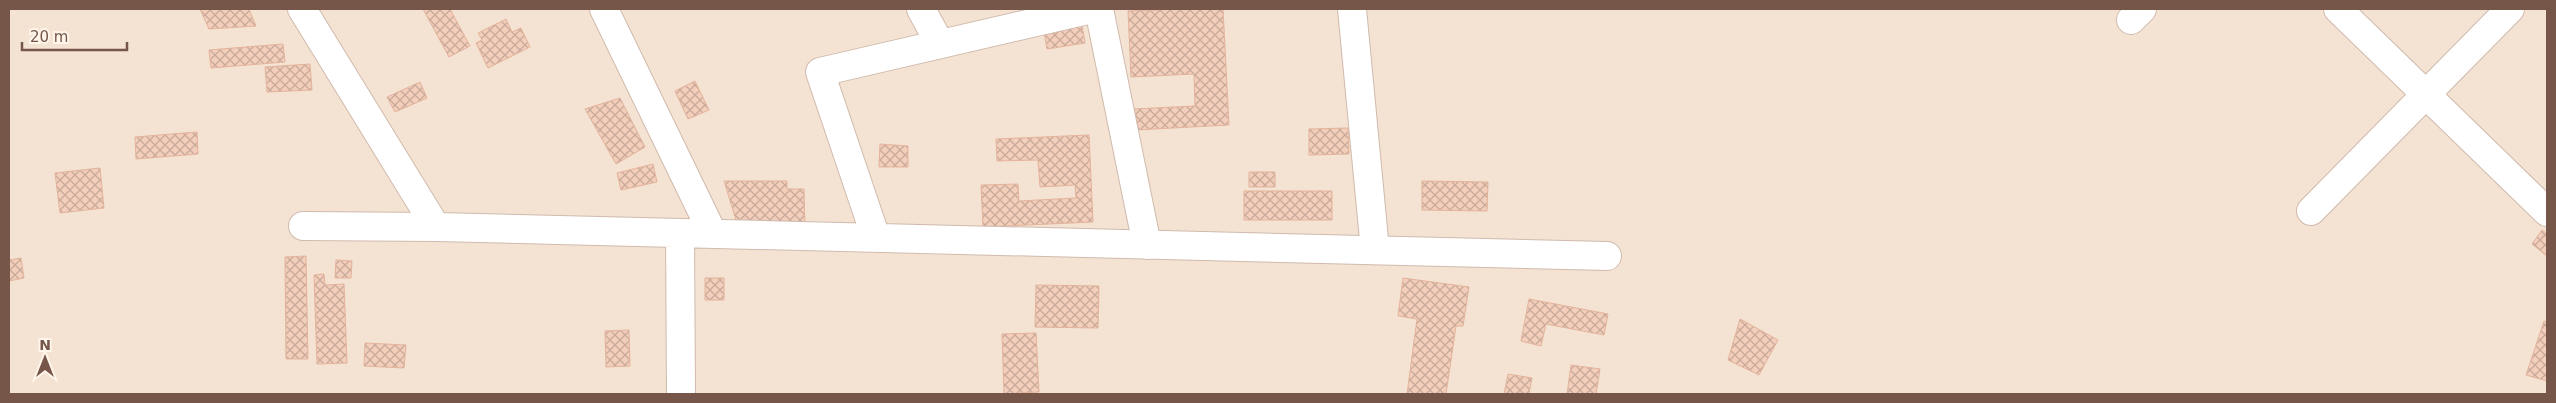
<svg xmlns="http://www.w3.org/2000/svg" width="2556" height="403" font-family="'DejaVu Sans',sans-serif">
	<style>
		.residential { fill: #f4e3d2 }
		.building { fill: url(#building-cross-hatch); stroke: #e4b39b }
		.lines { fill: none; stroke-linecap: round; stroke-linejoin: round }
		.street-casing { stroke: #d0baad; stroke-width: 30 }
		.street { stroke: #fff; stroke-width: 28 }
	</style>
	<defs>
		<pattern id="building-cross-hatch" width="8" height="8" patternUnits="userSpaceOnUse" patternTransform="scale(1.25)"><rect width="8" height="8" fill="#f2cebb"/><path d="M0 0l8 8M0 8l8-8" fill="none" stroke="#c9aa9a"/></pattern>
	</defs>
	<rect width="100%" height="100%" fill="#fcf1e3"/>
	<path class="residential" d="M9,9h2538v385h-2538z"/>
	<path class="building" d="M200,9h49l7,17 -47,3z
		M423,9h27l20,37 -21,11z
		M1179,9h44l6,116 -94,5 -1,-21 61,-3 -1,-32 -63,3 -3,-66z
		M506,19l6,13 9,-4 9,19 -42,21 -12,-25 6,-3 -4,-7z
		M1082,25l3,18 -38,6 -3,-17z
		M283,44l2,18 -74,6 -2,-18z
		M310,64l2,26 -45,2 -2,-25z
		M695,81l14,29 -21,9 -13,-28z
		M420,82l7,16 -32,14 -8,-15z
		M620,98l25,49 -29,17 -31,-55z
		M1348,128l1,26 -40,1v-26z
		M197,132l1,22 -62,5 -1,-22z
		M1089,135l4,87 -110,5 -2,-42 37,-1 1,17 57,-3 -1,-13 -35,2 -2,-27 -41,1 -1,-22z
		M880,144l28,2v21h-29z
		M653,164l4,18 -36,8 -4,-17z
		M100,168l4,40 -44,5 -5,-40z
		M1249,172h26v15h-26z
		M724,181h63v8h17l1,40 -66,1z
		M1422,181l66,1 -1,29 -65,-1z
		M1244,191h88v29h-88z
		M2542,230l5,4v22l-15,-12z
		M306,256l2,103h-22l-1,-102z
		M21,258l3,20 -15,3v-21z
		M336,260l16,1 -1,17h-16z
		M324,274l1,11 19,-1 3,79 -30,1 -3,-89z
		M705,278h19v22h-19z
		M1403,278l66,9 -6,39h-7l-10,68h-39l10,-75 -19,-3z
		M1036,285l63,1 -1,42 -63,-1z
		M1529,299l79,15 -4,21 -58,-11 -5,22 -20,-5z
		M1740,319l38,21 -19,35 -31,-15z
		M2544,321l3,1v59l-21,-6z
		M629,330l1,36 -24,1 -1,-36z
		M1036,333l3,59 -35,2 -2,-60z
		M365,343l41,2 -2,23 -40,-2z
		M1571,365l29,4 -4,25h-29z
		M1508,374l24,4 -3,16h-25z"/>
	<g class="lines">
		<g class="street-casing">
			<path id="street" d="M302,9l134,218
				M604,9l109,225
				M921,9l19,35
				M1099,9l48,236
				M1352,9l23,241
				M2338,9l209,203
				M2131,20l11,-11
				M2311,211l199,-202
				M303,226l133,1 1171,29
				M680,233l1,161
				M876,238l-56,-166 272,-63"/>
		</g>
		<use href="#street" class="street"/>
	</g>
	<rect width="2556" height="403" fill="none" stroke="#755649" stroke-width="20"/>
	<g transform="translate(45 358)" stroke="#fff5ea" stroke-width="4" paint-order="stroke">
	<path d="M0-4L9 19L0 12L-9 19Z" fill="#755649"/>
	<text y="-8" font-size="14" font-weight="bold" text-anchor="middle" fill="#755649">N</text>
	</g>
	<path d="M22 42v8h105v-8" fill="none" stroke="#755649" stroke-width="2.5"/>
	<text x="30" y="42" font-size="15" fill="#755649" stroke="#fff5ea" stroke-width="4" paint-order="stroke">20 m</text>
</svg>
